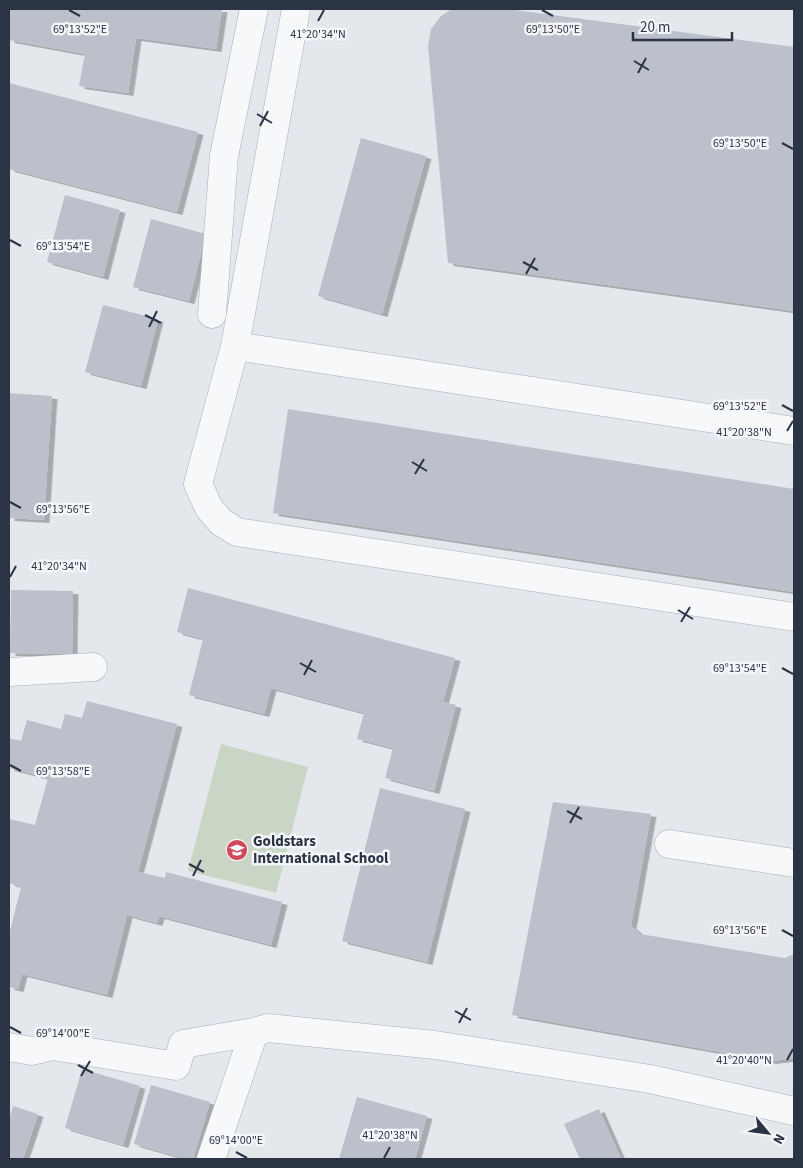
<svg xmlns="http://www.w3.org/2000/svg" width="803" height="1168" font-family="'Source Sans 3',sans-serif">
	<style>
		.green { fill: #c9d6c5 }
		.building { fill: #bbc0ca; filter: url(#shadow) }
		.lines { fill: none; stroke-linecap: round; stroke-linejoin: round }
		.minor-casing { stroke: #a9aeb7; stroke-width: 29 }
		.minor { stroke: #f7f8fa; stroke-width: 28 }
		.ticks { fill: none; stroke: #2b3445; stroke-width: 2 }
		.labels { text-anchor: middle; dominant-baseline: central; stroke-width: 5; stroke-linejoin: round; paint-order: stroke }
		.poi-label { font-size: 15px; font-weight: bold; fill: #2b3445; stroke: #f4f6f9; text-anchor: start }
		.ticks-label { font-size: 12px; text-anchor: middle; fill: #2b3445; stroke: #f4f6f9; stroke-width: 5; stroke-linejoin: round; paint-order: stroke }
	</style>
	<defs>
		<filter id="shadow"><feDropShadow dx="5.5" dy="3" stdDeviation="0" flood-color="#0004"/></filter>
	</defs>
	<rect width="100%" height="100%" fill="#e4e7ec"/>
	<path class="green" d="M221,744l87,23 -32,126 -88,-22z"/>
	<path class="building" d="M9,9h213l-6,40 -80,-11 -8,55 -49,-7 6,-32 -76,-14z
		M452,9h55l287,38v264l-346,-48 -20,-217 3,-17 10,-13z
		M9,83l189,49 -21,80 -168,-43z
		M361,138l65,18 -44,158 -64,-18z
		M65,195l55,15 -17,67 -56,-15z
		M151,219l55,15 -17,67 -56,-14z
		M103,305l55,14 -17,67 -56,-14z
		M9,393l43,3 -8,124 -35,-2z
		M288,409l506,80v103l-521,-79z
		M188,588l267,70 -12,44 13,3 -22,86 -49,-13 8,-30 -36,-9 7,-26 -93,-25 -7,26 -75,-19 14,-56 -26,-7z
		M11,590l62,1 -1,63 -62,-1z
		M87,701l90,23 -39,148 27,6 1,-6 116,30 -11,43 -112,-29 -2,7 -30,-8 -20,80 -85,-21 -4,15 -9,-2v-52l12,-48 -12,-4v-64l26,6 13,-47 -39,-10v-30l12,3 6,-21 34,9 4,-15 17,4z
		M380,788l85,21 -38,153 -85,-21z
		M553,802l98,12 -20,112 9,8 145,24 9,-4v104l-23,3 -259,-46z
		M82,1069l58,17 -17,59 -58,-17z
		M151,1085l59,17 -17,57h-7l-52,-15z
		M357,1097l70,19 -12,43h-76z
		M13,1106l25,8 -15,45h-14v-39z
		M599,1109l22,50h-41l-16,-35z"/>
	<g class="lines">
		<g class="minor-casing">
			<path id="minor" d="M296,9l-61,337 559,85
				M212,314l12,-158 30,-147
				M235,346l-37,138 11,24 12,14 16,10 557,85
				M9,672l84,-5
				M669,844l125,19
				M9,1047l23,4 21,-5 123,20 7,-22 71,-12 14,-4 167,17 215,34 144,32
				M211,1159l43,-127"/>
		</g>
		<use href="#minor" class="minor"/>
	</g>
	<path class="ticks" d="M69,10l11,6M542,10l11,6M318,21l6,-11M634,61l15,9M638,73l8,-15M257,114l15,9M260,126l8,-15M782,143l11,6M10,240l11,6M523,262l15,8M526,274l9,-16M145,315l16,8M149,327l8,-16M782,405l11,6M787,431l6,-10M412,462l15,9M415,474l9,-15M10,502l11,6M10,577l6,-11M678,610l15,9M681,622l9,-15M300,663l16,9M782,668l11,6M304,675l8,-15M10,765l11,6M567,811l15,8M570,823l9,-16M189,864l15,8M193,876l8,-16M782,930l11,6M455,1011l16,9M459,1023l8,-15M10,1027l11,6M787,1060l6,-11M78,1065l15,8M81,1076l9,-15M236,1152l11,6M384,1158l6,-11"/>
	<defs>
		<g id="school-disc" transform="scale(1.125)"><circle r="9.5" fill="#d1495b" stroke="#f4f6f9"/><path d="M0-5L7-2L0 1L-7-2ZM-4 1L0 2.5L4 1V4Q0 6-4 4Z" fill="#fff"/></g>
	</defs>
	<g fill-rule="evenodd">
		<use href="#school-disc" x="237" y="850"/>
	</g>
	<g class="labels">
		<g class="poi-label">
			<text x="253" y="841">Goldstars<tspan x="253" dy="17">International School</tspan></text>
		</g>
	</g>
	<g class="ticks-label">
		<text x="80" y="33">69°13'52"E</text>
		<text x="553" y="33">69°13'50"E</text>
		<text x="318" y="38">41°20'34"N</text>
		<text x="740" y="147">69°13'50"E</text>
		<text x="63" y="250">69°13'54"E</text>
		<text x="740" y="410">69°13'52"E</text>
		<text x="744" y="436">41°20'38"N</text>
		<text x="63" y="513">69°13'56"E</text>
		<text x="59" y="570">41°20'34"N</text>
		<text x="740" y="672">69°13'54"E</text>
		<text x="63" y="775">69°13'58"E</text>
		<text x="740" y="934">69°13'56"E</text>
		<text x="63" y="1037">69°14'00"E</text>
		<text x="744" y="1064">41°20'40"N</text>
		<text x="390" y="1139">41°20'38"N</text>
		<text x="236" y="1144">69°14'00"E</text>
	</g>
	<rect width="803" height="1168" fill="none" stroke="#2b3445" stroke-width="20"/>
	<g transform="translate(768 1133) rotate(119)" stroke="#f4f6f9" stroke-width="4" paint-order="stroke">
	<path d="M0-4L9 19L0 12L-9 19Z" fill="#2b3445"/>
	<text y="-8" font-size="14" font-weight="bold" text-anchor="middle" fill="#2b3445">N</text>
	</g>
	<path d="M633 32v8h99v-8" fill="none" stroke="#2b3445" stroke-width="2.5"/>
	<text x="640" y="32" font-size="15" fill="#2b3445" stroke="#f4f6f9" stroke-width="4" paint-order="stroke">20 m</text>
</svg>
